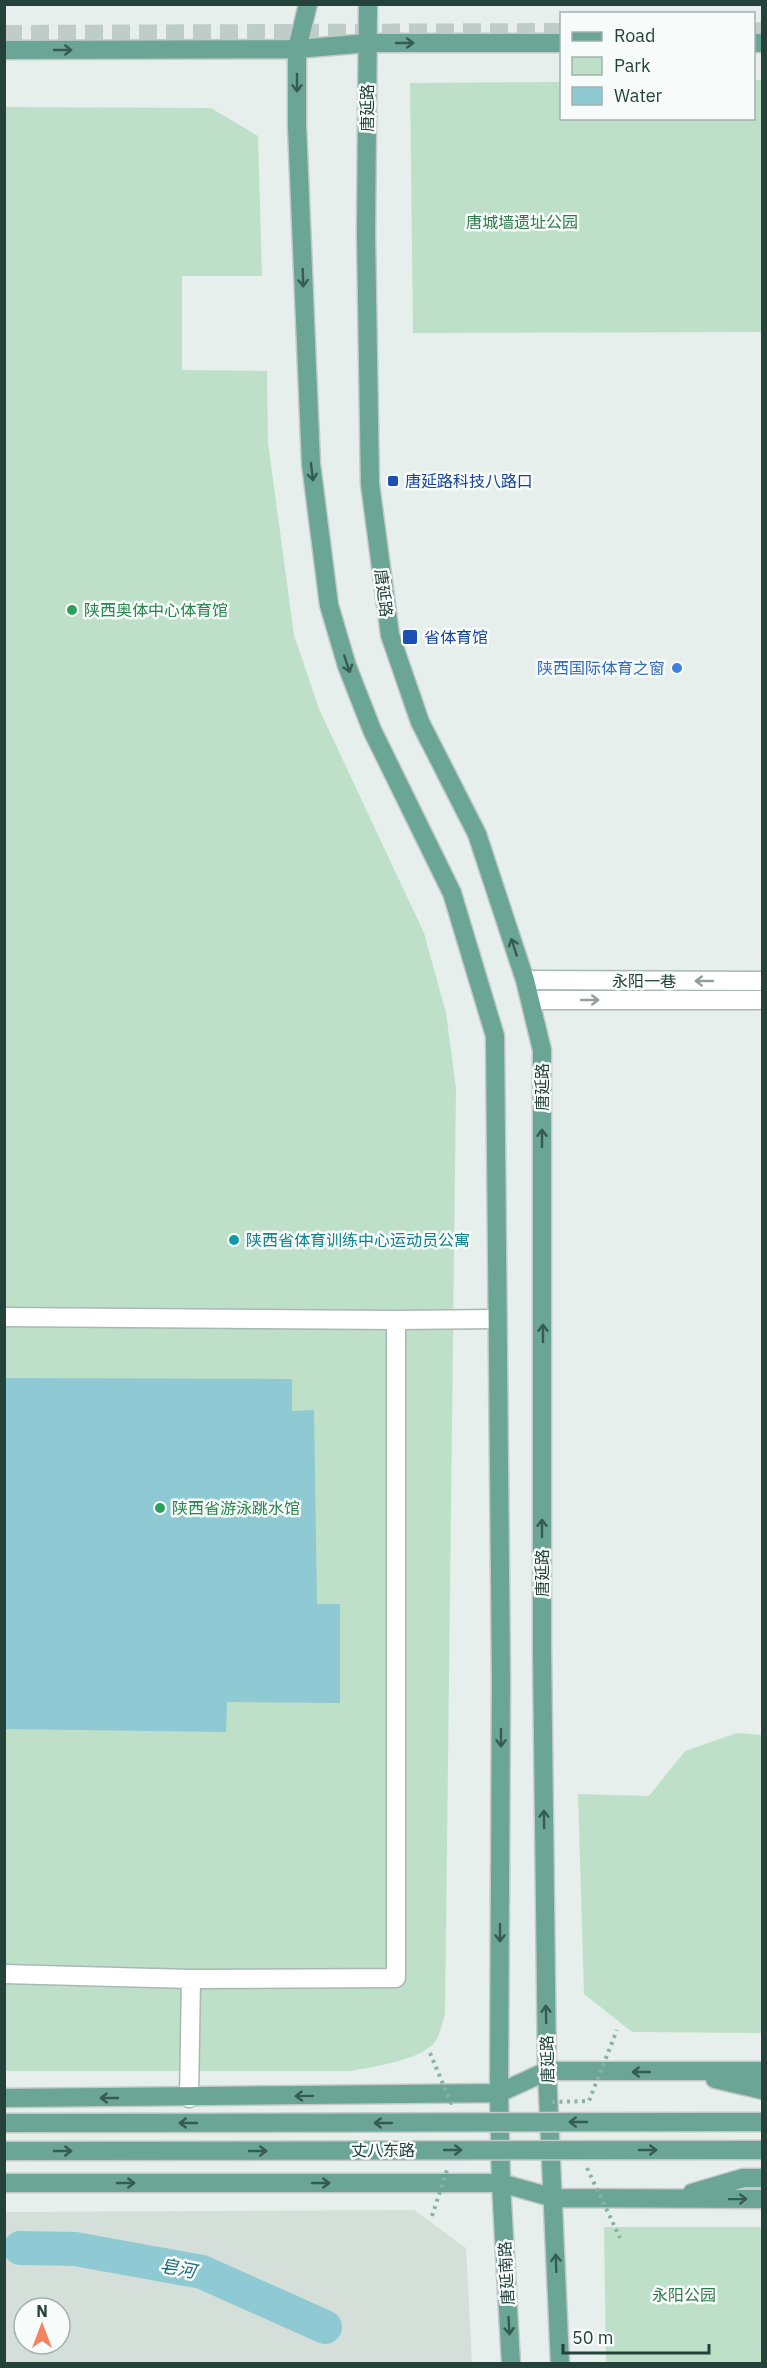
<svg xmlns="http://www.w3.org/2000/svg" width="767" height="2368" font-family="'IBM Plex Sans','Noto Sans SC',sans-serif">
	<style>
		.built { fill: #d4dfda; fill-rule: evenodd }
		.green { fill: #bfe0c8 }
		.water { fill: #8ec9d4 }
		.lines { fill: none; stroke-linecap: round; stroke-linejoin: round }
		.river { stroke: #8ec9d4; stroke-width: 34 }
		.highway-tunnel { stroke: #bfccc8; stroke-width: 18; stroke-dasharray: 18 9; stroke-linecap: butt }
		.minor-casing { stroke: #a8b8b2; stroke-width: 21 }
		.major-casing { stroke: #c2cac8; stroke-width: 21 }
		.minor { stroke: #fff; stroke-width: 18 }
		.major { stroke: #6aa596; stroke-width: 18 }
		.major-bridge-casing { stroke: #c2cac8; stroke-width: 21; stroke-linecap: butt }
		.path-bridge { stroke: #86b3a5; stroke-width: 4; stroke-dasharray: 3 4.5; stroke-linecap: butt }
		.major-bridge { stroke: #6aa596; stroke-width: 18 }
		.oneway { stroke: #365b51 }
		.oneway2 { stroke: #92a09c }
		.transit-dot { fill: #1a4fb4; stroke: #f7fbf9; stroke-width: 2 }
		.leisure-dot { fill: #2e9e5b; stroke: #f7fbf9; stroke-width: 2 }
		.shop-dot { fill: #3f7fe0; stroke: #f7fbf9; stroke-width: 2 }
		.culture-dot { fill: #0f9aa8; stroke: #f7fbf9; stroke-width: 2 }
		.labels { text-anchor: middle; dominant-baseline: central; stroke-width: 5; stroke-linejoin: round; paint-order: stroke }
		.street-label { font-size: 16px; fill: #24423a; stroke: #f7fbf9 }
		.park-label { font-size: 16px; fill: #2d7a4b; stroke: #f7fbf9 }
		.transit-label { font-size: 16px; fill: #164399; stroke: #f7fbf9; text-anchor: start }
		.leisure-label { font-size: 16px; fill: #27864d; stroke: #f7fbf9; text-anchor: start }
		.shop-label { font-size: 16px; fill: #366cbe; stroke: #f7fbf9; text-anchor: end }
		.culture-label { font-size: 16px; fill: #0d838f; stroke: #f7fbf9; text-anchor: start }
		.water-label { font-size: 18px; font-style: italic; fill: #1c6f80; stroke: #f7fbf9 }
	</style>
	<rect width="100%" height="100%" fill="#e6efeb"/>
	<path class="built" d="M414,2210l52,38 6,115h-467v-151zM24,2308h36v36h-36z"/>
	<path class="green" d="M754,80h8v252l-349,1 -3,-250 151,-1 1,36h192z
		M5,107l206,1 47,28 4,140h-80v94l85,1 1,72 26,192 25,74 105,224 22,80 10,75 -11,927c-3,8 -5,20 -10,27 -14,18 -62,25 -85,29h-345z
		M737,1733l25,2v298l-130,-1 -48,-38 -6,-200 71,2 36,-45z
		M604,2227h158v136h-156z"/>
	<path class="water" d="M5,1378l287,1v32l22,-1 3,194h23v99l-113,-1 -1,30 -221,-3z"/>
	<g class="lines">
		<path class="river" d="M20,2248l55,1 127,23 123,55"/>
		<path class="highway-tunnel" d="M754,32l8,-1
			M4,34l558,-2"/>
		<g class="minor-casing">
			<path id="minor" d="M525,980l237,1
				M531,1000h231
				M4,1317l392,3v658l-205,1 -2,119
				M396,1320l101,-1
				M4,1974l187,5"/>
		</g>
		<g class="major-casing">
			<path id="major" d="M308,4l-11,45v77l14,338 18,141 18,61 25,64 80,163 43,143 6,644 -2,413 2,90 10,181
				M368,4l-2,229 4,251 20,151 30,87 57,112 48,146 17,70v599l5,422 13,293
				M754,43h8
				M4,50l293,-1 71,-6h194
				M715,2079l47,11
				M4,2098l495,-5 48,-22h215
				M4,2183h497l53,15 208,1
				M692,2193l51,-15h19"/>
		</g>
		<use href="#minor" class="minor"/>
		<use href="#major" class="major"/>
		<g class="major-bridge-casing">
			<path id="major-bridge" d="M4,2123l758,-1
				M4,2151l758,-1"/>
		</g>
		<path class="path-bridge" d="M430,2053l21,50h4
			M552,2102l37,-1 28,-71
			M587,2168l33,70
			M432,2216l16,-49"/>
		<use href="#major-bridge" class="major-bridge"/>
	</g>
	<defs><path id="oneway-shaft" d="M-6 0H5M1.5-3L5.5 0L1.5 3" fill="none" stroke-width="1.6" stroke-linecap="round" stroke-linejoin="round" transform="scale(1.5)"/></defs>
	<g class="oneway">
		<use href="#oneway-shaft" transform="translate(405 43)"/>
		<use href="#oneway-shaft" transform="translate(63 50)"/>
		<use href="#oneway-shaft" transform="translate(297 83) rotate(90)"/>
		<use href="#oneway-shaft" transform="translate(303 278) rotate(88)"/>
		<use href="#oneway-shaft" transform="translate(312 472) rotate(83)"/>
		<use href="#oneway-shaft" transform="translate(347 664) rotate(72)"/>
		<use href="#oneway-shaft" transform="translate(514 947) rotate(-108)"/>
		<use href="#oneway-shaft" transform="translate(542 1138) rotate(-90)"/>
		<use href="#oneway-shaft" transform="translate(543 1333) rotate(-90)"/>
		<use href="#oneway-shaft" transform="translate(542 1528) rotate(-90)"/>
		<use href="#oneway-shaft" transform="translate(501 1738) rotate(90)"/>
		<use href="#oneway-shaft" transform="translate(544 1819) rotate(-91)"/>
		<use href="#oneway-shaft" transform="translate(500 1933) rotate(90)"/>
		<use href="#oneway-shaft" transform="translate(546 2014) rotate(-91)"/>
		<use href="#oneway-shaft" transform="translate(641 2072) rotate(180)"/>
		<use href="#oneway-shaft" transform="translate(304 2096) rotate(179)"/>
		<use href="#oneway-shaft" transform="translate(109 2098) rotate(180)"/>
		<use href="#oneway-shaft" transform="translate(578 2122) rotate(180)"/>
		<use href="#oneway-shaft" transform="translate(188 2123) rotate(180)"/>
		<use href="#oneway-shaft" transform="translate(383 2123) rotate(180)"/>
		<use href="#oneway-shaft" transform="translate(453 2150)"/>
		<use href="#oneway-shaft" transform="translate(648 2150)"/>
		<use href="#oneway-shaft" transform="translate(63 2151)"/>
		<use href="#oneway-shaft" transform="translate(258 2151)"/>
		<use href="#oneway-shaft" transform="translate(126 2183)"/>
		<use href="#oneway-shaft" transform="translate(321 2183)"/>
		<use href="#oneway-shaft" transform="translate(738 2199) rotate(-1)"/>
		<use href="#oneway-shaft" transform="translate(556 2263) rotate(-92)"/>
		<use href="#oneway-shaft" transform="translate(509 2326) rotate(87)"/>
	</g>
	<g class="oneway2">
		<use href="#oneway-shaft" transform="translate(704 981) rotate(-180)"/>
		<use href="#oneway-shaft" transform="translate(590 1000)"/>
	</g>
	<g class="transit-dot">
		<rect x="387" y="475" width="12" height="12" rx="3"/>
		<rect x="402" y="629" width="16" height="16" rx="3"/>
	</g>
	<g class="leisure-dot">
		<circle cx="72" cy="610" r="6"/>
		<circle cx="160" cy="1508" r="6"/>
	</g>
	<circle class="shop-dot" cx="677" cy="668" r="6"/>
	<circle class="culture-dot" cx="234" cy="1240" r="6"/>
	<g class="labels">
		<g class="street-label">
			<text transform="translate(367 108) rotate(-90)">唐延路</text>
			<text transform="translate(384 593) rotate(83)">唐延路</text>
			<text x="644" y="981">永阳一巷</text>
			<text transform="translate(542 1087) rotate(-90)">唐延路</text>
			<text transform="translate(542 1573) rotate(-90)">唐延路</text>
			<text transform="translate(547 2059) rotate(-91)">唐延路</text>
			<text x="383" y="2150">丈八东路</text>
			<text transform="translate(506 2273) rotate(-93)">唐延南路</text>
		</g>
		<g class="park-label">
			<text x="522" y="222">唐城墙遗址公园</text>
			<text x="684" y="2295">永阳公园</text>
		</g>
		<g class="transit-label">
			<text x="405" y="481">唐延路科技八路口</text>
			<text x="424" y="637">省体育馆</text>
		</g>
		<g class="leisure-label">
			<text x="84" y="610">陕西奥体中心体育馆</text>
			<text x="172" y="1508">陕西省游泳跳水馆</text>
		</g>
		<g class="shop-label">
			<text x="665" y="668">陕西国际体育之窗</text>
		</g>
		<g class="culture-label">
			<text x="246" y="1240">陕西省体育训练中心运动员公寓</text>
		</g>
		<g class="water-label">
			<text transform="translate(178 2268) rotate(11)">皂河</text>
		</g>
	</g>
	<rect width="767" height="2368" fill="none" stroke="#24423a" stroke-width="12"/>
	<rect x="560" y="12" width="195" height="108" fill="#f7fbf9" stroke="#a3b1ad" stroke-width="1.5"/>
	<rect x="572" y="32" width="30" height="9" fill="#6aa596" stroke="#a3b1ad" stroke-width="1.5"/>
	<text x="614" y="42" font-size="18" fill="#24423a">Road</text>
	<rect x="572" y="57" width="30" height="18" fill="#bfe0c8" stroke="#a3b1ad" stroke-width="1.5"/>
	<text x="614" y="72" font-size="18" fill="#24423a">Park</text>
	<rect x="572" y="87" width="30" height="18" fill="#8ec9d4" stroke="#a3b1ad" stroke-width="1.5"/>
	<text x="614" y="102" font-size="18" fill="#24423a">Water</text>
	<g transform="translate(42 2326)"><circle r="28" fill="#f7fbf9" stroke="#a3b1ad" stroke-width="1.5"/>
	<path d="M0-4.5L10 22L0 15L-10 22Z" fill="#f4845f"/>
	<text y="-9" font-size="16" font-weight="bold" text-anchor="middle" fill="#24423a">N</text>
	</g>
	<path d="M563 2344v9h146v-9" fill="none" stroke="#24423a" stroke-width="3"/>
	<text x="572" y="2344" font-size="18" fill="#24423a" stroke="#f7fbf9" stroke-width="4.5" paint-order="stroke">50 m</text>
</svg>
